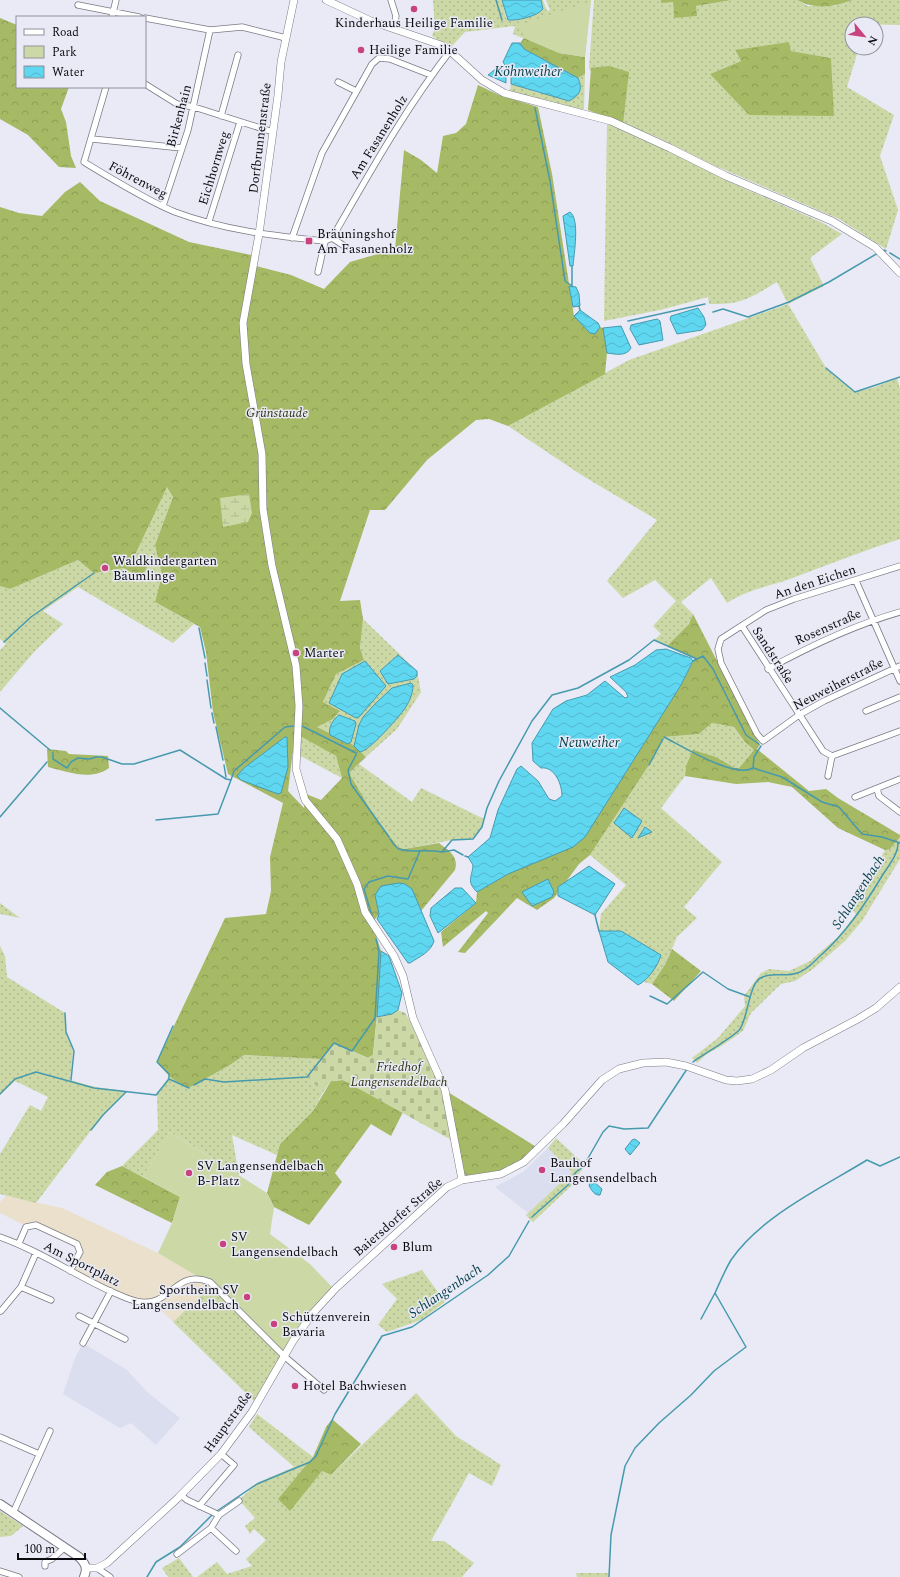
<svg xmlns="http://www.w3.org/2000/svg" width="900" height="1577" font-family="Spectral,serif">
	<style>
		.commercial { fill: #ebe0cb }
		.built { fill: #dbdeef }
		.grass { fill: url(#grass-dots); fill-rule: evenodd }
		.forest { fill: url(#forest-crowns); fill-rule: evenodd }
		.wetland { fill: url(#wetland-marsh) }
		.cemetery { fill: url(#cemetery-stones) }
		.park { fill: #ccd9a6 }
		.water { fill: url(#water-waves); stroke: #479aae }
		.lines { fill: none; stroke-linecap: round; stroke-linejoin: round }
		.stream { stroke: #479aae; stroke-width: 1.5 }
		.minor-casing { stroke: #7a7b85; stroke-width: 7 }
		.tertiary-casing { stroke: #7a7b85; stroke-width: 8 }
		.secondary-casing { stroke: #7a7b85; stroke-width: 10 }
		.minor { stroke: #fff; stroke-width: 5.5 }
		.tertiary { stroke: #fff; stroke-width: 7 }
		.secondary { stroke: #fff; stroke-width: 8 }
		.poi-dot { fill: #c94280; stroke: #e9eaf5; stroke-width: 1.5 }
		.labels { text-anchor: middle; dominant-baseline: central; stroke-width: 3; stroke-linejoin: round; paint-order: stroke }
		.poi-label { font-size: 13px; fill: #0c0c10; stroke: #e9eaf5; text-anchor: start }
		.street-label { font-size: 13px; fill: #0c0c10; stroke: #e9eaf5 }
		.park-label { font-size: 13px; font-style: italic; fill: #2e3511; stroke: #e9eaf5 }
		.water-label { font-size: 14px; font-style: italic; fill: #07404b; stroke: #e9eaf5 }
	</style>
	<defs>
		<pattern id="grass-dots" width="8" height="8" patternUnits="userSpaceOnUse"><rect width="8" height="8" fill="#ccd9a6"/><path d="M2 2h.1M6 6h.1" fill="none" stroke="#aeb98e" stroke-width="1.8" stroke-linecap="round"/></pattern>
		<pattern id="forest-crowns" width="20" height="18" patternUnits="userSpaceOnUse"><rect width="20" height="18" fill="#a6b965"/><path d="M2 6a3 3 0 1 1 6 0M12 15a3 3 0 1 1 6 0" fill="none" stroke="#8e9e57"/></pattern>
		<pattern id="wetland-marsh" width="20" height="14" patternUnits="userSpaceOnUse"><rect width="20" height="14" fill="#ccd9a6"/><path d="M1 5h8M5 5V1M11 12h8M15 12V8" fill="none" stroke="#aeb98e"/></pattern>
		<pattern id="cemetery-stones" width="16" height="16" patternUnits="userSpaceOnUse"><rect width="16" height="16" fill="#ccd9a6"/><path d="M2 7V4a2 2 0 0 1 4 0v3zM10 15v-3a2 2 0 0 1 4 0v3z" fill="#aeb98e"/></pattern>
		<pattern id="water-waves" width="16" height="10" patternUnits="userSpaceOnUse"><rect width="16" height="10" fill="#60d7f1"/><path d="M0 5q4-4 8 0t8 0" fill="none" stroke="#52b7ce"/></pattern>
	</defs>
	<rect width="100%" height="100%" fill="#e9eaf5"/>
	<path class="commercial" d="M6,1196l56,12 96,45 54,32 -39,37 -19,-19h-16l-67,-32 10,-21 -4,-6 -43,-20 -8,2 -26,-13v-11z"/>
	<path class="built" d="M548,1148l24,24 -44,41 -33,-26 28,-15z
		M83,1343l44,27 20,22 33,26 -24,27 -25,-22 -11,5 -57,-34 12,-36z"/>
	<path class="grass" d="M433,0h69l4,18 4,3 31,-9 2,-5 -2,-7h2l4,11 3,-1 -4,-10h45l-6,57 -26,-4 -46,-19 2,-8 -50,6 -14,15 -19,-11 3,-8z
		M594,0h67v3l12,-2 1,17 22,-12 36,-6h65l11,6h27l18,-6h47v25l-48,-1v17l-3,9 9,1 -11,36 47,28 -14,41 18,54 -12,39 -47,-30 -126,-54 -56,-28 -34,-13 -34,-56zM789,42l2,9 40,7 -121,16 31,-13 -6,-10z
		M585,74l-1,35 -4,1 -70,-19 1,-7 28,9 41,-9 -2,-6z
		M607,123l110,51 8,6 96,42 21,12 -32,24 14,28 -36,18 38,64 29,24 20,-5 22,-9 3,11v150c-37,12 -73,26 -110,40 -23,8 -41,10 -63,24l-16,-25 -30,24 12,12 -4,10 -22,22 -13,-6 7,-6 -8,-8 23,-25 -21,-21 -32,18 -16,-17 50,-61 -74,-44 -75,-50 121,-66 159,-56 -11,-22c-27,16 -35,23 -68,22l-1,-7 -48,13 -56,11z
		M167,486l6,11 -18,48 7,30 -7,27 39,22 -21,19 -95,-56 -35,24 20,13 -29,28 -34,40v-42l6,-6 -6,-5v-53l10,3 68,-29 16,13 30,-5 10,-11z
		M363,619l54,52 4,21 -24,37 -31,28 -14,-13 -35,-17 16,-8 7,-7 -17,-10 13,-28 28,-14 -4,-12z
		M712,723l22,4 11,15 9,8 -15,18h-4l-19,-11 -26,2 -4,7 -1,10 -24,32 61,54 -38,45 13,11 -20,19 -11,26 -14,21 -8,-2 15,-20 -38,-31h-22l2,-17 25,-29 -36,-30 59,-90 15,-28 35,-3z
		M295,732l41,24 6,22 -49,-26z
		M359,764l53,38 9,-14 63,31 -2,8 -9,12 -21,1 -48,9 -6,-2 -23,-30 -26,-44z
		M900,837v22l-38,62 -17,20 -32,28 -18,12 -14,3 -30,29 -8,18 -20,14 -16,9 -10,9 -5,-5 26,-20 27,-32 -1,-10 17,-23 8,-4 20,2 21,-10 29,-25 17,-22 -5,-6 34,-58 5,-1z
		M0,903l20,15 -20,-4z
		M0,946l5,10 2,21 58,36v17l8,21 -3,29 25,7 31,4 -25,26 -65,86 -36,-9v-40l30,-49 11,6 7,-14 -33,-16 -15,14z
		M244,1055l77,4 -14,18 16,15 -10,19 -33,33 -3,11 -45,-20 7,40 -69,-43 -27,45 -21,-11 36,-36 -1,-35 12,-19 11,9 9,3 41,-23z
		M556,1138l29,27 -14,21 -38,36 -7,-7 46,-43 -24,-24z
		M422,1270l23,32 -24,18 -34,12 -9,-7 19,-26 -15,-15z
		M212,1285l70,69 -28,47 -81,-79z
		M416,1393l40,43 45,29 -9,21 -23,-13 -38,68h13l30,22 -12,14h-265l20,-15 10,12 25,-8 -6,-7 20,-19 -12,-11 -4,5 -5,-8 10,-8 -16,-18 20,-18 35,-15 -45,-40 8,-13 56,43 -11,14h20l9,4z
		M0,1511l23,15 -12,10 -11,1z
		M179,1558l14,19h-25l-6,-9z
		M576,1573h33v4h-32z"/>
	<path class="forest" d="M661,0h71l-36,6 1,10 -23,2 -1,-16 -12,1z
		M797,0h56c-20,7 -37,10 -56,0z
		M0,18l17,7v62h52l-8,22 5,13 5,34 5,12 -17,-1 -31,-32 -28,-16z
		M524,38l35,15 26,4v17l-7,4 -54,-29 -4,-6z
		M789,42l2,9 40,7 3,58 -85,-1 -39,-41 31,-13 -6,-11z
		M609,66l20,6 -6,52 -35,-14 3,-42z
		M478,85l21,10 39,12 14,67 22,142 16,17 5,1 5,-7 3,1 4,25 -2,21 -97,52 -19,-7 -13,1 -49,40 -42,50h-15l-30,91 20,-1 3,19 -3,29 4,12 -28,14 -13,28 17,9 -7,8 -16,8 35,17 14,13 -17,16 26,44 23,30 6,2 35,-6c10,8 20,13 16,27l-34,41 -9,-22 -37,6 4,19 -7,9 9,28v23l-8,81 -5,3 -34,-15 -13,16 -77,-4 -14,10 -41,23c-15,-5 -23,-15 -32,-26l68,-144 41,-4 5,-23 -1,-34 13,-54 -55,-29 -15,-62 -7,-60 -6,-25 -45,-25 7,-27 -7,-30 18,-48 -6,-10 -33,70 13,10 -6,11 -17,-10 -30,5 -16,-13 -68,29 -10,-3v-379l19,6 23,3 23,-24 15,-10 20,19 89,41 67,14v10l35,9 33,14 26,-27 45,-13 9,-99 17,10 16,13 6,-37 13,-3 10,-9zM295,733l41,23 6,22 -21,22 -15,-6 -2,14 -16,-17zM285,737h2l1,30 -10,27 -40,-18 6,-8z
		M693,614l67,131 -3,4 52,42 17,-2 12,9 62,37v2l-10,12 -5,1 -47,-22 -46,-41 -24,-5 -32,2 -51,-8 1,-10 7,-16 23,7 19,11h4l15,-18 -9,-8 -11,-15 -22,-4 -13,11 -35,3 -15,28 -59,90 -11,9 -25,34 -17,12 -20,-12 -52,55 -7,-1 30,-39 -2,-2 -43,36 -2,-15 35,-29 1,-11 31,-18 77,-37 96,-152 14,-27 -28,-12 22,-22z
		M47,749l19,2 3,3 39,2 1,12c-18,13 -41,4 -61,-1z
		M672,949l29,22 -27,30 -22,-17 14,-21z
		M343,1080l60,32 -12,24 -20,-12 -36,49 7,9 -33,43 -35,-18 -7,-14 13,-49 33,-33 18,-30z
		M443,1089l95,59 -19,16 -23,11 -35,3z
		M122,1166l58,31 -8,26 -77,-38 12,-13z
		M332,1419l29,25 -30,31 -9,-4 -32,40 -12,-12 35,-42 13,-30z"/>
	<path class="wetland" d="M249,494l3,19 -4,9 -25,5 -3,-29z"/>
	<path class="cemetery" d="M398,1010l7,3 4,6 34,70 12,53 -112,-62 -12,1 -8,11 -16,-15 27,-34 33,15 6,-3 4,-38 15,-3z"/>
	<path class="park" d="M591,1l-6,56 -26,-4 -35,-15 -4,-13z
		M170,1132l97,61 7,14 -4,27 40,30 24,25 -52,65 -70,-69 -54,-32 14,-30 8,-26 -37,-20z"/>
	<path class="water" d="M502,0h39l2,9c-5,7 -26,12 -35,11z
		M512,43h8l4,6 54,29c5,12 2,17 -9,23l-58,-17v-9l-8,-13z
		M498,67l8,7v9l-18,-8z
		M570,212c10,7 4,42 3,54h-3l-7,-50z
		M569,286l7,1 3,7 1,12 -7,1z
		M698,308l6,9 2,8 -4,5 -25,4 -7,-15 1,-3z
		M580,310l18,13 2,4 -5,7 -5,-1 -16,-17z
		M657,319l3,2 3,19 -24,5 -9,-16 1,-4z
		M621,326l10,22c-5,9 -16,6 -24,5l-4,-25z
		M666,649l25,9 2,3 -12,24 -96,152 -12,10 -65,27 -31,18c-11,-11 -5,-14 -4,-27l-5,-8 22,-19 8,-28 19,-41 4,-3 17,15 11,18 6,2 7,-5c0,-11 -7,-30 -21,-28l-8,-7 -1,-18 21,-34 13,-8 21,-6 18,-14 20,17 3,-1 -2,-5 -16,-15 25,-12 21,-15z
		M398,655l19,16v5l-3,3 -26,5 -8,-13z
		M365,661l21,25 -27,31 -3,1 -27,-15 13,-29z
		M411,683l2,2c0,9 -4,18 -10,26 -6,8 -34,40 -43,41l-6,-6 5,-21 4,-8 13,-14 16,-15z
		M339,715l16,6 1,3 -5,18 -3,2 -18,-9c-2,-8 3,-15 9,-20z
		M285,737h2l1,30 -7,26 -3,1 -37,-14 -4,-4 7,-8z
		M624,808l18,13 -10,17 -18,-15z
		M645,827l7,5 -14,6z
		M589,866l26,18 -20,31 -37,-19v-9z
		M548,879l6,13 -2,5 -20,9 -10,-14z
		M399,883l6,1 7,5 22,52c-3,11 -15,16 -24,22h-2l-31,-44 2,-5 -4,-19 6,-9z
		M455,888h7l14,15 -38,30 -8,-17 1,-8z
		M599,931h22l40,24c-3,11 -13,25 -23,30l-30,-23z
		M381,951l8,5 13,37 -4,17 -6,4 -15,3z
		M635,1139l5,4 -10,12 -5,-6 7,-9z
		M592,1180l10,9 -2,6c-5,1 -9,-5 -11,-10z"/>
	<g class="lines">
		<path class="stream" d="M496,0l6,20
			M535,108l15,73 15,100 7,5
			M884,250l2,1
			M890,253l10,6
			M572,266v20
			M579,306l1,4
			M713,312l10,-3 25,8 41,-15 40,-20 49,-29
			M628,321l77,-17
			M826,368l29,24 45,-15
			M199,628l6,30
			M4,642l27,-25 63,-44
			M693,661l10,-5 10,13 33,66 13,9
			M205,663l2,13
			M207,680l4,28
			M0,708l50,42
			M212,713l2,10
			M300,725l56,28v2l-8,15 3,14 38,53
			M216,727l7,33
			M664,737c18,9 71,42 89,31
			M761,746l-7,11 -1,11 29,9 40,25 17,5 23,27 20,3 18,6
			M53,753v6l14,9 4,-6 7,-4 12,1 6,-2h6l20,7h12l46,-14 46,29 5,1 3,-9 51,-44 9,-1
			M224,765l2,12
			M649,765l14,-26
			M0,817l47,-55
			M156,820l62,-6 13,-34
			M390,839c2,3 5,8 9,10 9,4 30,0 43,3l10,-12 21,-1 9,-12 5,-19 12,-27 33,-60 20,-26 26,-7 51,-28 25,-20 43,19
			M442,852l12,-2 9,5
			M465,856l3,1
			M595,915l4,16
			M380,930l-8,-14 -8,-27 5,-7 19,-6 20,3 12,-28
			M650,996l17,8 36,-32 25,17 22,8
			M65,1013l1,19 8,19 -3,29
			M693,1062c8,-6 45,-28 47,-33 8,-13 9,-40 17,-48 10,-11 28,-3 40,-8 9,-2 16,-10 22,-16 27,-24 45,-51 63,-81 6,-10 16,-21 16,-33
			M169,1079v-5l-12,-12 16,-36
			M194,1085l11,-6 19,3 83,-5 27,-34 18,8 23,-33 4,-67 -3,-12
			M0,1094l15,-15 21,-7 58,16 62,7 13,-16 20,9
			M91,1130l12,-15 23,-23
			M532,1217l36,-32 8,-13 7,-5 20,-35 6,-6 15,3 24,-1 39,-59
			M701,1319l14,-26
			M217,1511l40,-27 53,-22 6,-6 19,-42 47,-78 30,-9 76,-52 21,-19 20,-35
			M147,1577l9,-15 24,-15 32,-32
			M609,1577l2,-42 14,-69 10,-18 24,-25 32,-28 23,-24 32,-24 -31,-54c5,-11 10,-23 16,-33 30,-44 92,-73 136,-100l13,6 20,-9"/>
		<g class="minor-casing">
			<path id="minor" d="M391,0l5,16 -2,12
				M78,5l61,12
				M112,17l4,-17
				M145,18l65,12 32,-3 44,11
				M338,82l18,9
				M145,84l32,20 17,3 79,25
				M106,87l-22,75c28,17 62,38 91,50 48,18 99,24 150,29l7,-3c37,-64 73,-129 118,-187
				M221,116l17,-61
				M92,139l90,9
				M163,206l25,-76 22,-100
				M209,221l31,-99
				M292,238l30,-85 50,-89 7,-6 11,1 41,16
				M332,238l14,9
				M318,272l7,-31
				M900,566l-106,33 -28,11 -45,29 -3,10 3,14 36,71 6,7 36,-26 25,-14 76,-35
				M856,581l44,100
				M742,626l81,125 9,5 68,-25
				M768,669c42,-23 86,-44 132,-57
				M866,711l34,-14
				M828,776l4,-20
				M877,789l2,7 21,16
				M855,797l45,-18
				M0,1237c38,13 73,37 110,54 10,4 20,10 31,11 30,4 35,-34 69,-20l74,74 40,34
				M19,1243l7,-16 10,-2 41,19 3,8 -10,19
				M21,1287l30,13
				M1,1311l20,-24 15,-34
				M79,1316l46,23
				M83,1343l28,-52
				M0,1437l39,17
				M181,1495l6,5 32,15
				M199,1506l35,-41 -13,-11
				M13,1513l37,-82
				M211,1528l25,23
				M177,1554l34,-26 8,-13 20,-14
				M45,1566v-4l7,-3 12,-11
				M97,1568l13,9
				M0,1571l19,6"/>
		</g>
		<g class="tertiary-casing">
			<path id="tertiary" d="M294,0l-13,62 -3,33 -19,139 -16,89 3,41 16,90 1,55 9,57 24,100 3,40 -3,63 9,31 32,39 20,45 8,28 29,44 9,20 10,42 32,72 17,90
				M326,0l45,21 70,24 9,6 32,29 22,13 107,28 59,27 56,28 106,45 43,26 25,26
				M86,1568h11l10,-5 71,-65 43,-44 31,-42 41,-71 20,-28 23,-25 111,-101 15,-7 39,-6 23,-12 39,-38 39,-44 17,-11 24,-6 23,-1 20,4 40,14 11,1 15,-2 19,-9 32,-22 55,-29 18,-11 24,-21"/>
		</g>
		<g class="secondary-casing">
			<path id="secondary" d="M0,1504l79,53c6,6 9,11 5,20"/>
		</g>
		<use href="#minor" class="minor"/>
		<use href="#tertiary" class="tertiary"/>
		<use href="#secondary" class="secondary"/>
	</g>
	<g class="poi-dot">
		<circle cx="414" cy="9" r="4"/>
		<circle cx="361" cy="50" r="4"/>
		<rect x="305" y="237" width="8" height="8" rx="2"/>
		<circle cx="105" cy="568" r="4"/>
		<circle cx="296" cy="653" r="4"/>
		<circle cx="542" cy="1170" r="4"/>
		<circle cx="189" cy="1173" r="4"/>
		<circle cx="223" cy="1244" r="4"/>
		<circle cx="394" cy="1247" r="4"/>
		<circle cx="247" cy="1297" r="4"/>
		<circle cx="274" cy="1324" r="4"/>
		<circle cx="295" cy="1386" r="4"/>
	</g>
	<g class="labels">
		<g class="poi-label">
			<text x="414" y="23" text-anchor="middle">Kinderhaus Heilige Familie</text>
			<text x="369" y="50">Heilige Familie</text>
			<text x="317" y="234">Bräuningshof<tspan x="317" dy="15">Am Fasanenholz</tspan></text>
			<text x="113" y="561">Waldkindergarten<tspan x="113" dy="15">Bäumlinge</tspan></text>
			<text x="304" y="653">Marter</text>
			<text x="550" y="1163">Bauhof<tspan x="550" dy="15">Langensendelbach</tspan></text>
			<text x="197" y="1166">SV Langensendelbach<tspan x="197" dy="15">B-Platz</tspan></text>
			<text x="231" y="1237">SV<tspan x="231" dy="15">Langensendelbach</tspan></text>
			<text x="402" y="1247">Blum</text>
			<text x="239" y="1290" text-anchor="end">Sportheim SV<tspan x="239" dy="15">Langensendelbach</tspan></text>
			<text x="282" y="1317">Schützenverein<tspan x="282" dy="15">Bavaria</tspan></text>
			<text x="303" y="1386">Hotel Bachwiesen</text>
		</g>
		<g class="street-label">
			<text transform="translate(179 116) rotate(-75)">Birkenhain</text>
			<text transform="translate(379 137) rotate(-58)">Am Fasanenholz</text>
			<text transform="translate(260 138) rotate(-83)">Dorfbrunnenstraße</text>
			<text transform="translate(214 168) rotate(-73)">Eichhornweg</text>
			<text transform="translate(138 180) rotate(28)">Föhrenweg</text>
			<text transform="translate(815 582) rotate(-18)">An den Eichen</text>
			<text transform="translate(828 627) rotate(-24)">Rosenstraße</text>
			<text transform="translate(773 655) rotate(57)">Sandstraße</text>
			<text transform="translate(838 684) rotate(-27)">Neuweiherstraße</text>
			<text transform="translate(398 1217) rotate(-41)">Baiersdorfer Straße</text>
			<text transform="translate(82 1264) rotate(27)">Am Sportplatz</text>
			<text transform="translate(228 1422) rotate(-54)">Hauptstraße</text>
		</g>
		<g class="park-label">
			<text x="277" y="413">Grünstaude</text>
			<text x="399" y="1067">Friedhof<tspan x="399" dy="15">Langensendelbach</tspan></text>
		</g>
		<g class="water-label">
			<text x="528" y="71">Köhnweiher</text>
			<text x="589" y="742">Neuweiher</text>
			<text transform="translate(858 892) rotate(-57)">Schlangenbach</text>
			<text transform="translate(445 1291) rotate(-34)">Schlangenbach</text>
		</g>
	</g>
	<rect x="16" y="16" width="130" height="72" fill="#e9eaf5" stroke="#919199"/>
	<rect x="24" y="29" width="20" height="6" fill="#ffffff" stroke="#919199"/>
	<text x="52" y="36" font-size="12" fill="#0c0c10">Road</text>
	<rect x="24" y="46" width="20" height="12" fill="#ccd9a6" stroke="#919199"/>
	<text x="52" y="56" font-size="12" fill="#0c0c10">Park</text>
	<rect x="24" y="66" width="20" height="12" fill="url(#water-waves)" stroke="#919199"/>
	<text x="52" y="76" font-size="12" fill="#0c0c10">Water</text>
	<g transform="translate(864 36) rotate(119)"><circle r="19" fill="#e9eaf5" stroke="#919199"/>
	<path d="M0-3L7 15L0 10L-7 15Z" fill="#c94280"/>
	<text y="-6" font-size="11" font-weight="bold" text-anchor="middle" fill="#0c0c10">N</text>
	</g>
	<path d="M18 1553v6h67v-6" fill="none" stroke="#0c0c10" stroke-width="2"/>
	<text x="24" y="1553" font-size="12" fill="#0c0c10" stroke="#e9eaf5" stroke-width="3" paint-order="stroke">100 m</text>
</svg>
